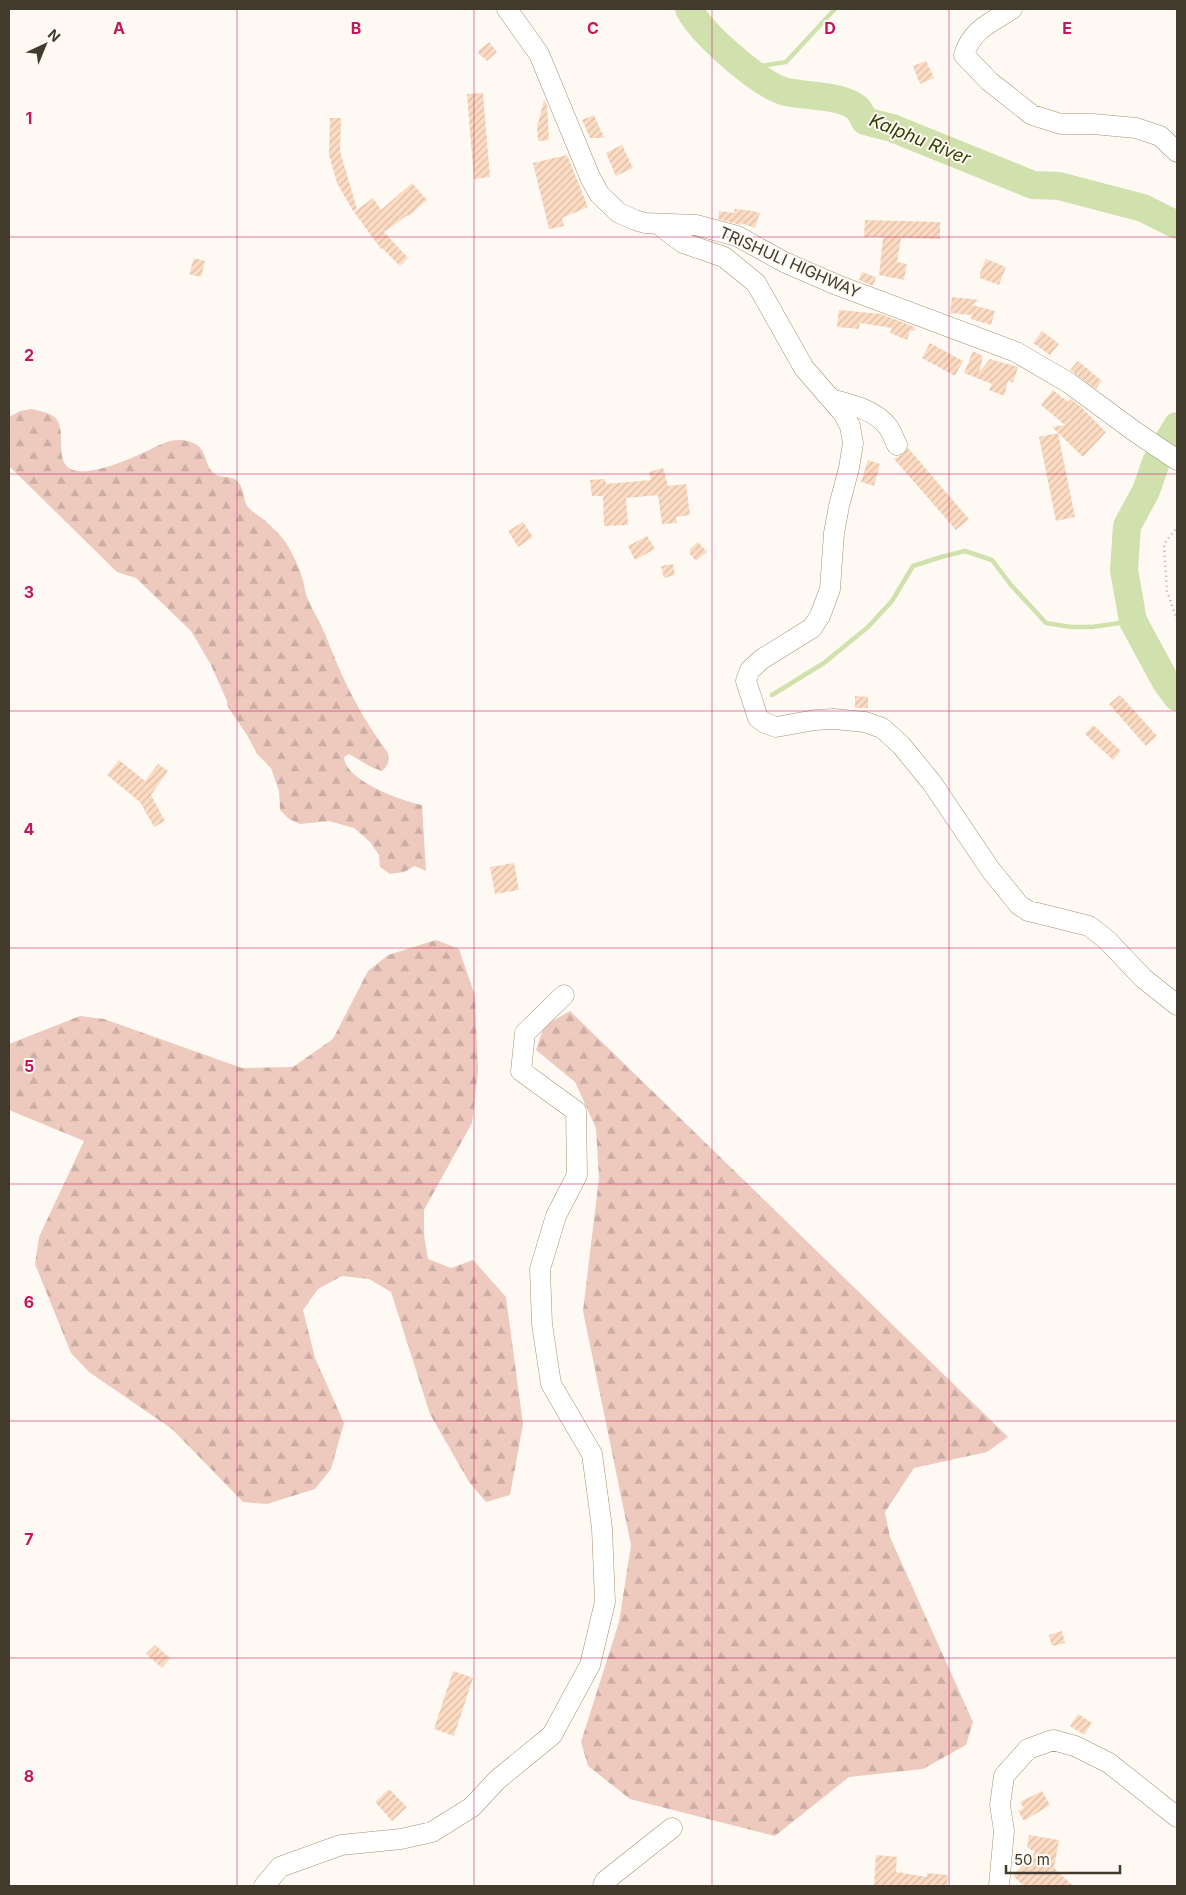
<svg xmlns="http://www.w3.org/2000/svg" width="1186" height="1895" font-family="Inter,sans-serif">
	<style>
		.forest { fill: url(#forest-firs) }
		.lines { fill: none; stroke-linecap: round; stroke-linejoin: round }
		.stream { stroke: #d0e1ad; stroke-width: 4.5 }
		.river { stroke: #d0e1ad; stroke-width: 28 }
		.building { fill: url(#building-hatch) }
		.minor-casing { stroke: #a59273; stroke-width: 21 }
		.path { stroke: #b4aea5; stroke-width: 2.5; stroke-dasharray: 1 4; stroke-linecap: butt }
		.minor { stroke: #fff; stroke-width: 20 }
		.grid { fill: none; stroke: #c2185b; stroke-width: 1; stroke-opacity: 0.55 }
		.labels { text-anchor: middle; dominant-baseline: central; stroke-width: 4; stroke-linejoin: round; paint-order: stroke }
		.street-label { font-size: 16px; fill: #423a2d; stroke: #fefaf3 }
		.water-label { font-size: 18px; font-style: italic; fill: #313f03; stroke: #fefaf3 }
		.grid-label { font-size: 16px; text-anchor: middle; font-weight: bold; fill: #c2185b; stroke: #fefaf3; stroke-width: 4; stroke-linejoin: round; paint-order: stroke }
	</style>
	<defs>
		<pattern id="forest-firs" width="22" height="20" patternUnits="userSpaceOnUse" patternTransform="scale(1.25)"><rect width="22" height="20" fill="#edc9be"/><path d="M5 1l3.5 6h-7zM16 11l3.5 6h-7z" fill="#ccada4"/></pattern>
		<pattern id="building-hatch" width="6" height="6" patternUnits="userSpaceOnUse" patternTransform="scale(1.25)"><rect width="6" height="6" fill="#fcdbc2"/><path d="M-1 1l2-2M0 6l6-6M5 7l2-2" fill="none" stroke="#d9bda7"/></pattern>
	</defs>
	<rect width="100%" height="100%" fill="#fefaf3"/>
	<path class="forest" d="M32,409c7,2 15,3 21,7 17,11 -2,46 20,54 17,6 55,-10 72,-18 15,-7 28,-16 46,-10 18,6 12,24 24,32 6,5 15,1 21,6 9,7 6,19 12,27 4,5 10,8 15,12 8,7 17,15 23,24 7,11 14,26 17,38 2,6 2,13 5,18 3,9 8,16 12,24 7,14 12,30 19,45 13,30 29,58 49,85 1,8 1,12 -6,18l-11,-4 -22,-13 -5,3c1,24 58,44 78,48l4,66 -11,-5 -11,6 -14,2 -10,-7 -1,-12 -9,-13 -16,-14 -25,-7 -29,3 -11,-5 -9,-9 -1,-19 -8,-23 -14,-14 -10,-19 -19,-28 -1,-6 -16,-36 -20,-34 -55,-53 -19,-6 -108,-106v-49l11,-6z
		M436,940l23,9 16,47 3,75 -6,52 -48,87v25l4,24 23,9 22,-8 33,37 17,127 -13,71 -24,7 -17,-20 -39,-68 -39,-122 -22,-13 -27,-3 -24,13 -15,21 12,48 29,65 -13,46 -16,20 -48,15 -24,-2 -71,-73 -83,-57 -18,-19 -36,-89 4,-27 45,-96 -75,-31v-66l71,-28 24,3 138,49 51,-1 40,-28 35,-68 20,-16z
		M570,1011l438,426 -21,15 -73,16 -29,44 5,25 83,185 -7,23 -43,24 -74,8 -74,59 -145,-37 -42,-33 -7,-24 38,-120 12,-77 -48,-234 16,-133 -3,-50 -21,-46 -39,-32 8,-24z"/>
	<g class="lines">
		<path class="stream" d="M748,68l38,-6 49,-53
			M772,695l52,-32 44,-36 24,-26 21,-35 28,-9 24,-6 27,9 19,25 35,38 25,4h21l41,-6"/>
		<path class="river" d="M689,9c12,24 68,73 94,82 20,6 57,3 74,17 3,3 6,9 8,13l27,7 141,57 26,1 84,22 34,17
			M1177,426l-21,36 -10,29 -19,35 -3,44 9,51 33,61 11,15"/>
	</g>
	<path class="building" d="M489,42l8,10 -10,9 -10,-9z
		M926,61l8,17 -14,6 -7,-18z
		M483,93l7,84 -16,2 -7,-85z
		M544,100l3,5 2,35 -11,1 -1,-17h1z
		M594,115l10,23h-14l-8,-18z
		M330,118h11l-1,33 17,58 -4,2 -16,-28 -8,-28z
		M622,145l11,23 -17,8 -10,-23z
		M567,155l21,52 -26,11 2,8 -15,3 -16,-66z
		M412,183l15,17 -18,16 -1,-1 -24,17 24,26 -8,8 -18,-18 -1,1 -27,-37 19,-14 8,12z
		M735,209l18,2 7,2 -5,15 -14,-5v2l-23,-6 1,-8 15,2z
		M865,220l75,2v17l-39,-1 -4,24 10,2 -3,16 -25,-5 4,-38h-19z
		M194,258l11,3 -4,16 -12,-3z
		M986,259l20,8 -7,18 -19,-7v-5z
		M862,272l14,5 -3,9 -14,-6z
		M952,297l27,3 -7,5 23,6 -4,14 -20,-6 1,-4 -22,-2z
		M839,310l42,4 34,13 -1,4h-4l-3,9 -17,-7 2,-5 -32,-5 -1,6 -22,-2z
		M1042,331l17,13 -9,11 -17,-12z
		M930,343l33,18 -8,15 -33,-18z
		M973,351l10,5 -4,17 11,-14 28,8 -5,16 -5,-2 -4,15 -15,-6 3,-6 -28,-11z
		M1078,361l24,20 -6,8 -26,-19z
		M1053,390l15,12 3,-3 10,8 25,25 -23,25 -31,-30 13,-2 -24,-20z
		M1058,433l17,84 -19,4 -17,-84z
		M908,448l61,71 -13,11 -62,-71 8,-4z
		M868,460l12,4 -6,22 -13,-4z
		M663,468l5,18 18,-2 4,31 -14,2 1,6 -15,1 -4,-29 -32,3 2,27 -24,1 -1,-30h-11l-2,-16 15,-1 1,5 45,-4 -2,-8z
		M523,522l10,15 -15,10 -10,-16z
		M647,536l8,13 -20,11 -7,-14z
		M698,542l9,10 -11,9 -6,-7v-5z
		M673,564l2,11 -11,3 -3,-12z
		M1120,695l37,41 -11,10 -37,-42z
		M855,696l13,1v11h-13z
		M1093,725l28,26 -8,9 -28,-26z
		M119,760l26,21 13,-17 10,7 -17,24 14,26 -11,6 -14,-25 -33,-27z
		M514,863l5,27 -24,4 -5,-27z
		M1062,1631l3,12 -13,3 -3,-11z
		M155,1645l15,13 -8,10 -16,-14z
		M453,1671l20,7 -19,58 -20,-7z
		M1078,1714l14,9 -8,12 -14,-9z
		M389,1789l18,18 -15,14 -17,-19z
		M1042,1791l8,14 -26,16 -6,-10 6,-3 -4,-6z
		M1029,1835l30,5 -5,28 19,18h-49l-11,-10 22,-24 -8,-5z
		M876,1855l21,2 -1,15 31,5v-4l21,2 -1,11h-73z"/>
	<g class="lines">
		<g class="minor-casing">
			<path id="minor" d="M507,9l32,45 51,123 9,17 20,19 16,7 10,3 51,2 41,11 47,26 53,23 179,67 53,31 65,48 43,29
				M1012,9c-21,14 -40,20 -48,46l25,26 43,34 29,9h32l43,4 24,8 17,16
				M658,224l25,19 41,14 32,26 48,85 39,45 7,13 3,17 -4,25 -10,38 -5,27 -4,56 -10,27 -8,12 -50,31 -12,11 -4,11 12,37 7,5 11,4 39,-7 19,-1 31,3 17,6 19,17 31,38 58,86 29,36 9,6 9,2 52,13 18,14 36,38 34,27
				M831,399c19,5 45,11 57,28 4,5 6,12 9,18
				M264,1886l16,-19 61,-22 60,-6 31,-7 40,-25 25,-27 55,-45 38,-70 15,-63 -3,-74 -10,-74 -41,-70 -9,-60 -2,-55 16,-53 21,-41 -1,-64 -55,-40 4,-38 39,-38
				M603,1886l2,-5 67,-53
				M999,1886l5,-55 -4,-26 4,-29 24,-27 25,-9 22,6 34,17 68,54"/>
		</g>
		<path class="path" d="M1177,620l-10,-29 -3,-47 13,-17"/>
		<use href="#minor" class="minor"/>
	</g>
	<path class="grid" d="M237,9v1877M474,9v1877M712,9v1877M949,9v1877M9,237h1168M9,474h1168M9,711h1168M9,948h1168M9,1184h1168M9,1421h1168M9,1658h1168"/>
	<g class="labels">
		<g class="street-label">
			<text transform="translate(790 262) rotate(24)">TRISHULI HIGHWAY</text>
		</g>
		<g class="water-label">
			<text transform="translate(920 139) rotate(22)">Kalphu River</text>
		</g>
	</g>
	<g class="grid-label">
		<text x="119" y="34">A</text>
		<text x="356" y="34">B</text>
		<text x="593" y="34">C</text>
		<text x="830" y="34">D</text>
		<text x="1067" y="34">E</text>
		<text x="29" y="124">1</text>
		<text x="29" y="361">2</text>
		<text x="29" y="598">3</text>
		<text x="29" y="835">4</text>
		<text x="29" y="1072">5</text>
		<text x="29" y="1308">6</text>
		<text x="29" y="1545">7</text>
		<text x="29" y="1782">8</text>
	</g>
	<rect width="1186" height="1895" fill="none" stroke="#423a2d" stroke-width="20"/>
	<g transform="translate(45 45) rotate(44)" stroke="#fefaf3" stroke-width="4" paint-order="stroke">
	<path d="M0-4L9 19L0 12L-9 19Z" fill="#423a2d"/>
	<text y="-8" font-size="14" font-weight="bold" text-anchor="middle" fill="#423a2d">N</text>
	</g>
	<path d="M1006 1865v8h114v-8" fill="none" stroke="#423a2d" stroke-width="2.5"/>
	<text x="1014" y="1865" font-size="15" fill="#423a2d" stroke="#fefaf3" stroke-width="4" paint-order="stroke">50 m</text>
</svg>
